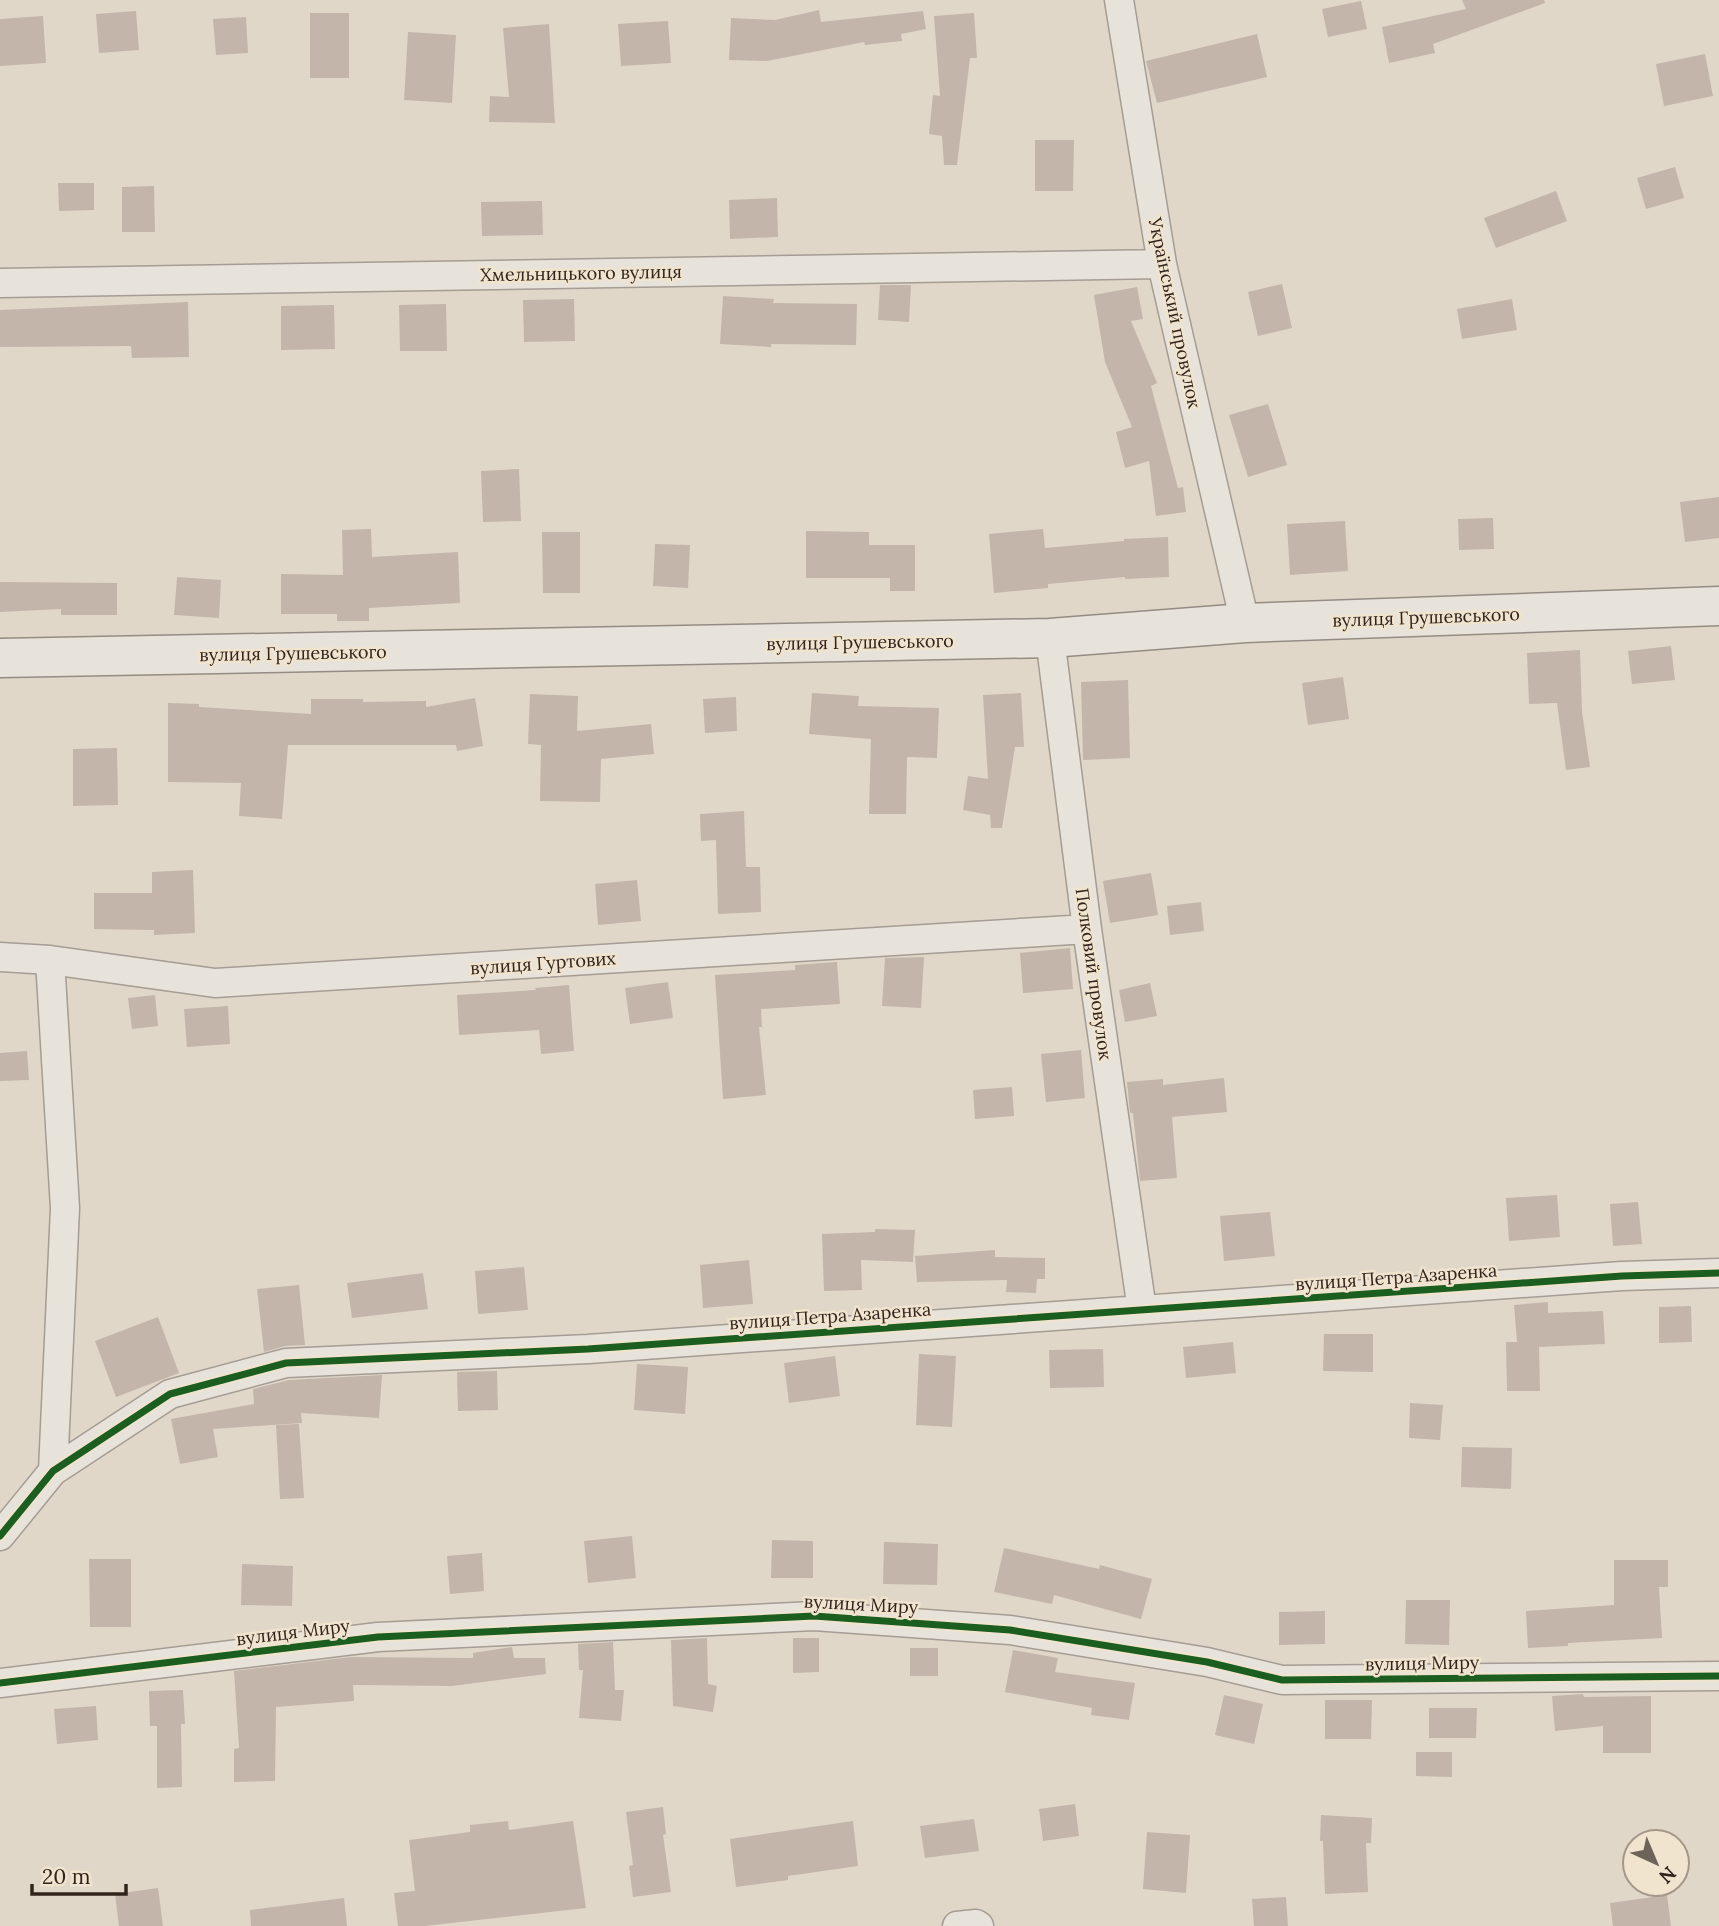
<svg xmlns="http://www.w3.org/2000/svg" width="1719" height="1926" font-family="Lora,serif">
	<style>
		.building { fill: #c3b5aa }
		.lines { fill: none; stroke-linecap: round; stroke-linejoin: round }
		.street-casing { stroke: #a59c93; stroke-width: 31 }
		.secondary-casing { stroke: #948c83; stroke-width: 41 }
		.street { stroke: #e8e3da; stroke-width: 28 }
		.secondary { stroke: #e8e3da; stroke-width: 38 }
		.cycleway-casing { stroke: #f1e4cf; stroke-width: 11 }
		.cycleway { stroke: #1b5e20; stroke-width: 7 }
		.labels { text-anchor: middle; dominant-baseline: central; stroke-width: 5; stroke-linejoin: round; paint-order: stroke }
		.street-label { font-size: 18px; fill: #31241d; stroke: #f1e4cf }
	</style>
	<rect width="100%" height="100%" fill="#e0d7c9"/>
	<path class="building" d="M1462,0h82l1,3 -112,41 2,9 -46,10 -7,-36 84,-18z
		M1361,1l6,28 -39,8 -6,-28z
		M819,10l2,12 102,-11 3,18 -25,5 1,7 -37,4 -1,-3 -97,19 -38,-1 2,-42 44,2z
		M136,11l3,39 -40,3 -3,-39z
		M310,13h39v65h-39z
		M974,13l3,45h-7l-13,107h-13l-2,-29 -13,-2 4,-39 7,1 -6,-80z
		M43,16l3,47 -46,3v-47z
		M246,17l2,36 -32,2 -3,-36z
		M668,21l3,42 -50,3 -3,-42z
		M549,24l6,99 -66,-1 1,-26 19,1 -6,-69z
		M408,32l48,3 -4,68 -48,-3z
		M1257,34l10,43 -110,26 -11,-42z
		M1705,54l8,42 -49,10 -8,-42z
		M1035,140h39l-1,51h-38z
		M1675,167l9,31 -38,11 -9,-31z
		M58,183h36v27l-35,1z
		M154,186l1,46h-33v-45z
		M1556,191l11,30 -71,27 -12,-30z
		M777,198l1,39 -48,2 -1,-39z
		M542,201l1,34 -61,1 -1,-34z
		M1282,284l10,44 -34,8 -10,-44z
		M880,285h31l-2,37 -31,-2z
		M1137,287l6,32 -12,2 26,62 -6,3 27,102 5,-1 3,25 -30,4 -7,-55 -24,7 -9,-36 16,-5 -27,-65 -11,-67z
		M723,296l51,3 -1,4 84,1 -1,41 -85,-1v3l-51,-3z
		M574,299l1,42 -51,1 -1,-42z
		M1512,299l5,31 -55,9 -5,-30z
		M188,302l1,55 -57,1 -1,-12 -131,1v-37z
		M446,304l1,47h-47l-1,-46z
		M334,305l1,44 -54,1v-44z
		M1268,404l19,61 -39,12 -19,-62z
		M519,469l2,52 -38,1 -2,-51z
		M1719,497v41l-34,4 -5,-40z
		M1493,518l1,31 -35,1 -1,-31z
		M1345,521l3,50 -58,4 -3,-51z
		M371,529l1,28 86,-5 2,51 -91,5v13h-32v-7h-56v-40l62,1 -1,-45z
		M1043,529l2,19 79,-7v-2l44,-2 1,40 -44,2v-2l-77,7v4l-54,5 -5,-59z
		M806,531l63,1v13h46v46h-25v-13h-84z
		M542,532h38v61h-37z
		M655,544l35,1 -2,43 -35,-2z
		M177,577l44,3 -2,38 -45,-3z
		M0,582l117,1v32h-56v-6l-61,3z
		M1671,646l4,34 -43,4 -4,-33z
		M1580,650l2,62 8,55 -24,3 -9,-67 -28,1 -2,-51z
		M1343,677l6,42 -41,6 -6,-42z
		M1128,680l2,78 -47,2 -2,-78z
		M812,693l47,3 -1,10 81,2 -2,50 -30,-1 -1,57h-37l2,-75 -62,-5z
		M1021,693l3,54h-9l-13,81h-11l-1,-13 -27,-5 5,-34 20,3 -5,-84z
		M530,694l48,2 -1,35 74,-7 3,30 -53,5 -1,43 -60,-1 1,-56 -13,-1z
		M736,697l1,34 -32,2 -2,-34z
		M475,698l8,48 -26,5 -1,-6h-168l-6,74 -43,-3 2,-33 -73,-1v-79l31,1v3l112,7v-15h52v3l63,-1v6z
		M117,748l1,57 -45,1v-57z
		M744,811l2,56h14l1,45 -43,2 -2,-74 -15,1 -1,-27z
		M193,870l2,63 -41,2v-5l-60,-1v-36h58v-21z
		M1151,873l7,42 -48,8 -7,-42z
		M637,880l4,41 -43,4 -3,-41z
		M1201,902l3,29 -34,4 -3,-29z
		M1070,948l3,41 -50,4 -3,-40z
		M924,957l-3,51 -39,-2 3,-48z
		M837,962l3,42 -79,5 1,18h-3l7,68 -43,4 -8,-124 80,-5v-5z
		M668,982l5,36 -43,6 -5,-36z
		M1150,983l7,33 -32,6 -6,-32z
		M569,985l5,66 -33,3 -2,-24 -80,5 -2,-40 79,-5 -1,-2z
		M155,995l3,31 -26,3 -4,-31z
		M228,1006l2,38 -43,3 -3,-38z
		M1081,1050l4,48 -39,4 -5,-48z
		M27,1051l2,29 -29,1v-28z
		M1224,1078l3,34 -55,5 5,61 -37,3 -7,-68h-3l-3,-31 36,-3v6z
		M1012,1087l2,29 -39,3 -2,-29z
		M1557,1195l3,42 -51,4 -3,-43z
		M1638,1202l4,42 -29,2 -3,-42z
		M1270,1212l5,44 -51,5 -4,-45z
		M875,1229l40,1 -2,32 -52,-2 1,30 -38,1 -2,-57 53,-2z
		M995,1250v7l50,1v21h-8l-1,14 -30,-1 1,-12 -90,2 -2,-26z
		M749,1260l4,44 -50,4 -3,-43z
		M524,1267l4,43 -50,4 -3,-43z
		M423,1273l5,36 -76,9 -5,-35z
		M299,1285l6,60 -20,1 -21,6 -7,-63z
		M1548,1302v11l55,-2 2,33 -66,3 1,44h-33l-1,-49h11l-3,-37z
		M1691,1306l1,36 -33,1v-36z
		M158,1317l21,56 -63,24 -21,-56z
		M1324,1334h49v38l-50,-1z
		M1233,1342l3,31 -50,5 -3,-31z
		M1103,1349l1,38 -54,1 -1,-38z
		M919,1354l37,2 -4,71 -36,-2z
		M835,1356l5,40 -51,7 -5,-40z
		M637,1364l51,3 -3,47 -51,-4z
		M497,1371l1,39 -40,1 -1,-39z
		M382,1375l-3,43 -78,-5 1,10 -89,6 5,28 -38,7 -9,-45 83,-15 -1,-15 36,-9z
		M1410,1403l33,2 -3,35 -31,-2z
		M299,1424l5,74 -24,1 -4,-74z
		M1462,1447l50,1 -1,41 -50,-2z
		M632,1536l4,42 -48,5 -4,-42z
		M772,1540l41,1v37h-42z
		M884,1542l54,2 -1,41 -54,-1z
		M1004,1548l95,21 1,-4 52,14 -11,40 -87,-24 -2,9 -58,-12z
		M482,1553l2,38 -34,3 -3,-38z
		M89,1559h42v68h-41z
		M1614,1560h54v27h-9l3,51 -94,5v3l-40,2 -2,-37 88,-6z
		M242,1564l51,2 -1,40 -51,-1z
		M1406,1600h44l-1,45 -44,-1z
		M1325,1611v33l-46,1v-33z
		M707,1638l1,46 9,2 -4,26 -40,-6 -2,-66z
		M793,1638h26v34l-26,1z
		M613,1642l2,48h9l-3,31 -42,-3 4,-48h-4l-1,-26z
		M512,1647l2,11h31l1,16 -94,12 -99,-1 1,16 -78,6 -1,74 -41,1v-33l5,-1 -5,-77 117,-14 122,1v-5z
		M910,1648h28v28h-28z
		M1013,1650l45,8 -3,14 80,11 -6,37 -38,-5 1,-7 -87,-16z
		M183,1690l2,34h-4l1,63 -25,1v-62h-7l-1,-35z
		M1583,1694l1,3 67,-1v57h-48v-27l-48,5 -3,-35z
		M1224,1695l39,9 -9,40 -39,-9z
		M1325,1700h47l-1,39h-46z
		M96,1706l2,34 -41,4 -3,-35z
		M1429,1708h48l-1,30h-47z
		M1416,1752h36v25l-36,-1z
		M1075,1804l4,32 -36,5 -4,-32z
		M663,1807l3,27 -3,1 8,57 -38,5 -4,-31 4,-1 -7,-53z
		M1321,1815l51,3 -1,25h-5l2,49 -43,2 -2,-53h-3z
		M974,1819l5,32 -54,7 -5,-32z
		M508,1821l1,9 64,-9 13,87 -162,18h-26l-4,-33 21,-2 -6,-51 61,-8v-7z
		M853,1821l5,45 -70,10v4l-52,7 -6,-48z
		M1147,1832l43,3 -4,58 -43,-4z
		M158,1888l5,38h-44l-4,-32z
		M1667,1895l4,31h-58l-3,-23z
		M1286,1897l2,29h-34l-2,-27z
		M344,1898l3,28h-96l-1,-16z"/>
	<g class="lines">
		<g class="street-casing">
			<path id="street" d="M1119,0l43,264 83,359
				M0,283l1162,-19
				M1050,638l37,291 55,381
				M0,957l50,3 165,23 872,-54
				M50,960l15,248 -12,263
				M0,1536l53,-65 117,-77 116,-31 302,-14 1034,-73 97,-3
				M0,1683l378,-46 436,-21 196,14 197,32 75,18 437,-4
				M957,1926l19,-2 3,2"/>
		</g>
		<g class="secondary-casing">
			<path id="secondary" d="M0,658l1050,-20 195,-15 474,-17"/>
		</g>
		<use href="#street" class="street"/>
		<use href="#secondary" class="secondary"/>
		<g class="cycleway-casing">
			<path id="cycleway" d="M0,1536l53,-65 117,-77 116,-31 302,-14 1034,-73 97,-3
				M0,1683l378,-46 436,-21 196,14 197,32 75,18 437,-4"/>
		</g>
		<use href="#cycleway" class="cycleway"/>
	</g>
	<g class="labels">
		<g class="street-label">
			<text transform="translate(581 273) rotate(-1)">Хмельницького вулиця</text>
			<text transform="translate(1175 313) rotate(78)">Український провулок</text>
			<text transform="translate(1426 617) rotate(-2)">вулиця Грушевського</text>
			<text transform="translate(860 642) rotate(-1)">вулиця Грушевського</text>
			<text transform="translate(293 653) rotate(-1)">вулиця Грушевського</text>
			<text transform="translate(543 963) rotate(-4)">вулиця Гуртових</text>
			<text transform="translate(1094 974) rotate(82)">Полковий провулок</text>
			<text transform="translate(1396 1277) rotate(-4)">вулиця Петра Азаренка</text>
			<text transform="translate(830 1316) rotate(-4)">вулиця Петра Азаренка</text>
			<text transform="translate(861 1604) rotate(3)">вулиця Миру</text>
			<text transform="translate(293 1632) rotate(-7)">вулиця Миру</text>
			<text transform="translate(1422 1663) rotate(-1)">вулиця Миру</text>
		</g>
	</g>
	<g transform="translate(1656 1863) rotate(136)"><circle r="33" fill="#f1e4cf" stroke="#a49788" stroke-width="2"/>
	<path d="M0-5L12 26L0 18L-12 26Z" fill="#6e6359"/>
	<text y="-10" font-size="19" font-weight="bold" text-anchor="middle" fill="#31241d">N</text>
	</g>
	<path d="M32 1884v10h94v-10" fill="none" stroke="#31241d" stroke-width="3.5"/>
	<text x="42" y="1884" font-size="21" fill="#31241d" stroke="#f1e4cf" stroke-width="5" paint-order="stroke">20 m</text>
</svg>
